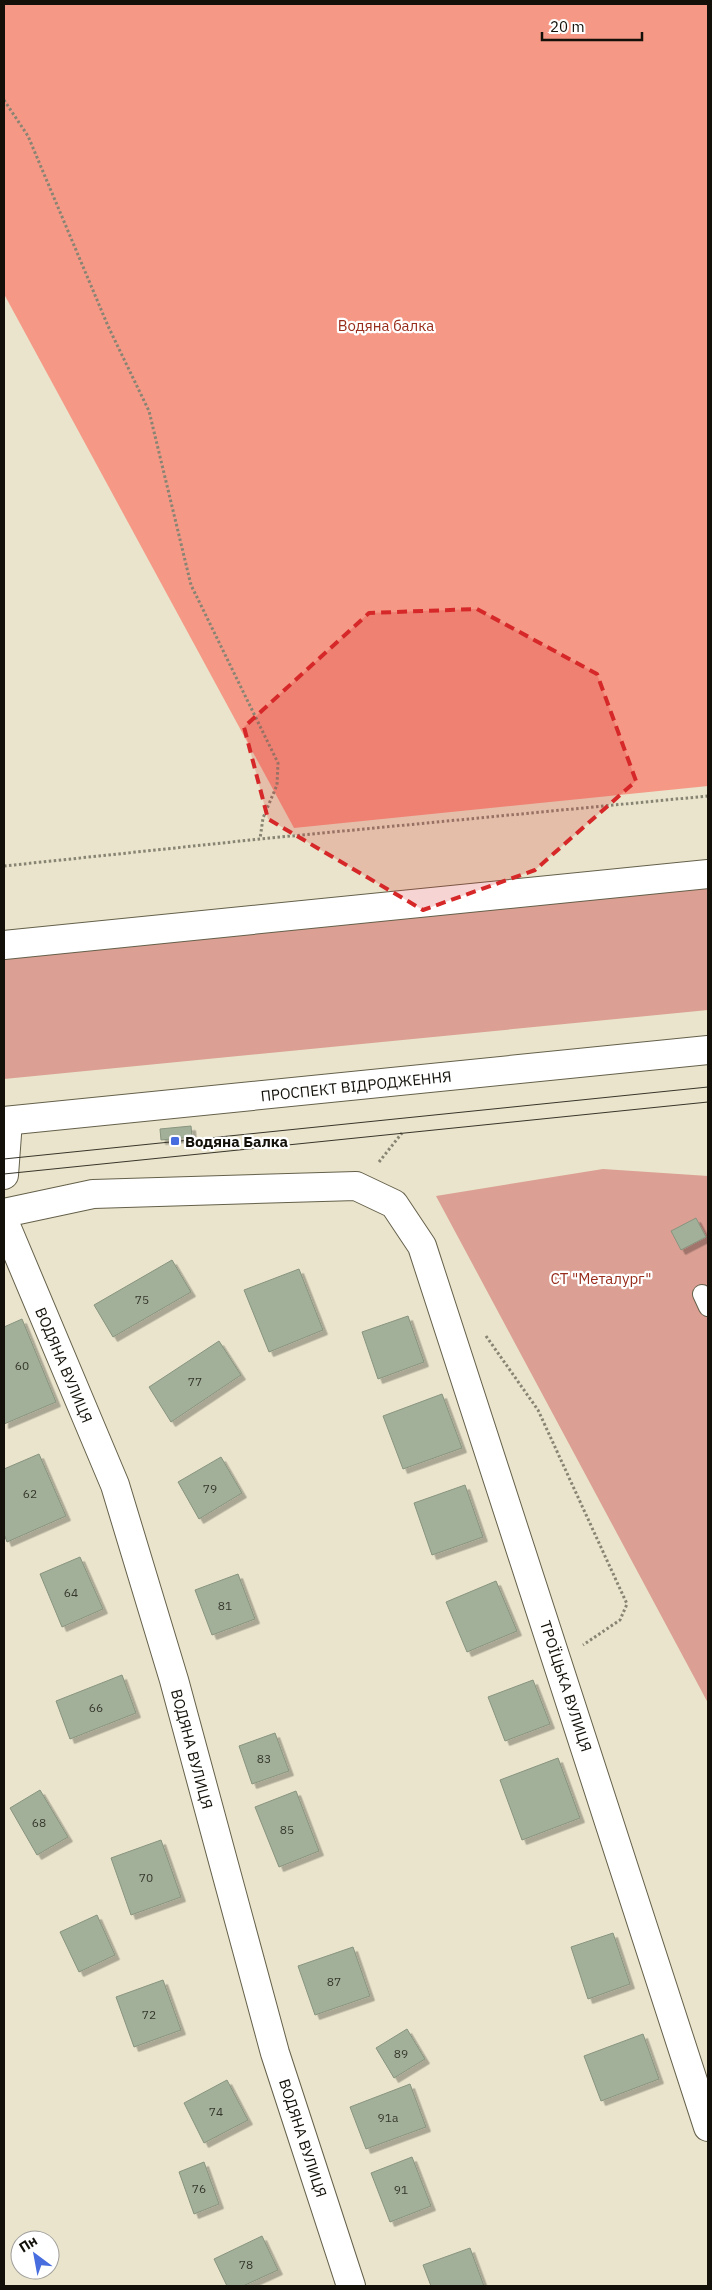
<svg xmlns="http://www.w3.org/2000/svg" width="712" height="2290" font-family="'IBM Plex Sans',sans-serif">
	<style>
		.green { fill: #db9f93 }
		.forest { fill: #f59886 }
		.building { fill: #a2af99; stroke: #88947f; filter: url(#shadow) }
		.lines { fill: none; stroke-linecap: round; stroke-linejoin: round }
		.service-casing { stroke: #65604a; stroke-width: 20 }
		.minor-casing { stroke: #65604a; stroke-width: 30 }
		.secondary-casing { stroke: #65604a; stroke-width: 30 }
		.path { stroke: #888473; stroke-width: 3; stroke-dasharray: 2.5 2.5; stroke-linecap: butt }
		.service { stroke: #fff; stroke-width: 18 }
		.minor { stroke: #fff; stroke-width: 28 }
		.secondary { stroke: #fff; stroke-width: 28 }
		.tram { stroke: #38352a; stroke-width: 1 }
		.marked { fill: #d62828; fill-opacity: 0.2; stroke: #d62828; stroke-width: 4; stroke-dasharray: 10 6; stroke-linejoin: round }
		.poi-dot { fill: #476ddf; stroke: #fff; stroke-width: 2 }
		.labels { text-anchor: middle; dominant-baseline: central; stroke-width: 4.5; stroke-linejoin: round; paint-order: stroke }
		.number-label { font-size: 12px; fill: #36382c }
		.park-label { font-size: 15px; fill: #972c1b; stroke: #fff }
		.street-label { font-size: 15px; fill: #121008; stroke: #fff }
		.poi-label { font-size: 15px; font-weight: bold; fill: #121008; stroke: #fff; text-anchor: start }
	</style>
	<defs>
		<filter id="shadow"><feDropShadow dx="4.5" dy="4.5" stdDeviation="0" flood-color="#0004"/></filter>
	</defs>
	<rect width="100%" height="100%" fill="#e9e4cb"/>
	<path class="green" d="M708,888v122l-704,69v-121z
		M603,1169l105,7v527l-272,-507z"/>
	<path class="forest" d="M4,4h704v782l-414,42 -290,-534z"/>
	<path class="building" d="M191,1126l1,11 -31,3 -1,-11z
		M696,1218l10,19 -25,13 -10,-19z
		M172,1260l19,32 -78,45 -19,-32z
		M299,1269l24,61 -54,22 -25,-62z
		M408,1316l16,46 -46,17 -16,-47z
		M22,1319l34,83 -52,22v-97z
		M219,1341l22,34 -70,47 -22,-35z
		M442,1394l20,54 -59,21 -20,-53z
		M39,1454l27,62 -59,26 -3,-8v-65z
		M221,1457l21,36 -43,26 -21,-37z
		M465,1485l18,52 -51,18 -18,-52z
		M80,1557l23,52 -41,18 -22,-53z
		M238,1574l17,45 -43,16 -17,-45z
		M496,1581l21,50 -50,21 -21,-50z
		M122,1675l14,38 -66,26 -14,-38z
		M533,1680l17,44 -45,17 -17,-44z
		M275,1733l14,38 -37,13 -13,-38z
		M558,1758l22,60 -58,22 -22,-60z
		M40,1790l28,47 -31,18 -27,-47z
		M296,1791l23,60 -40,16 -24,-60z
		M161,1840l20,57 -50,18 -20,-57z
		M97,1915l18,40 -36,17 -19,-40z
		M613,1933l17,51 -42,15 -17,-52z
		M353,1947l17,49 -55,19 -17,-49z
		M163,1980l18,50 -47,17 -18,-50z
		M407,2029l18,30 -31,19 -18,-30z
		M643,2034l16,45 -58,22 -17,-45z
		M227,2080l21,40 -44,23 -20,-40z
		M410,2084l16,43 -60,22 -16,-42z
		M412,2157l19,49 -41,16 -19,-49z
		M204,2162l15,42 -25,10 -15,-42z
		M262,2236l16,34 -35,16h-16l-13,-27z
		M470,2248l14,38h-53l-8,-21z"/>
	<g class="lines">
		<g class="service-casing">
			<path id="service" d="M702,1294l6,13"/>
		</g>
		<g class="minor-casing">
			<path id="minor" d="M4,1175l4,-54
				M4,1213l89,-19 263,-8 38,18 28,42 286,881
				M4,1221l111,264 59,195 101,373 76,233"/>
		</g>
		<g class="secondary-casing">
			<path id="secondary" d="M4,945l704,-71
				M4,1121l704,-71"/>
		</g>
		<path class="path" d="M4,100l24,36 80,190 41,85 42,174 87,178 -1,22 -14,33 -3,21
			M4,866l256,-27 448,-43
			M379,1162l23,-29
			M486,1336l52,74 89,194 -7,16 -37,25"/>
		<use href="#service" class="service"/>
		<use href="#minor" class="minor"/>
		<use href="#secondary" class="secondary"/>
		<path class="tram" d="M4,1159l704,-72
			M4,1174l704,-72"/>
	</g>
	<path class="marked" d="M477,609l120,65 39,107 -101,89 -112,40 -155,-91 -24,-92 125,-114z"/>
	<rect class="poi-dot" x="170" y="1136" width="10" height="10" rx="2.5"/>
	<g class="labels">
		<g class="number-label">
			<text x="142" y="1299">75</text>
			<text x="22" y="1365">60</text>
			<text x="195" y="1381">77</text>
			<text x="210" y="1488">79</text>
			<text x="30" y="1493">62</text>
			<text x="71" y="1592">64</text>
			<text x="225" y="1605">81</text>
			<text x="96" y="1707">66</text>
			<text x="264" y="1758">83</text>
			<text x="39" y="1822">68</text>
			<text x="287" y="1829">85</text>
			<text x="146" y="1877">70</text>
			<text x="334" y="1981">87</text>
			<text x="149" y="2014">72</text>
			<text x="401" y="2053">89</text>
			<text x="216" y="2111">74</text>
			<text x="388" y="2117">91а</text>
			<text x="199" y="2188">76</text>
			<text x="401" y="2189">91</text>
			<text x="246" y="2264">78</text>
		</g>
		<g class="park-label">
			<text x="386" y="325">Водяна балка</text>
			<text x="601" y="1278">СТ "Металург"</text>
		</g>
		<g class="street-label">
			<text transform="translate(356 1086) rotate(-6)">ПРОСПЕКТ ВІДРОДЖЕННЯ</text>
			<text transform="translate(64 1365) rotate(67)">ВОДЯНА ВУЛИЦЯ</text>
			<text transform="translate(566 1686) rotate(72)">ТРОЇЦЬКА ВУЛИЦЯ</text>
			<text transform="translate(192 1749) rotate(75)">ВОДЯНА ВУЛИЦЯ</text>
			<text transform="translate(303 2138) rotate(72)">ВОДЯНА ВУЛИЦЯ</text>
		</g>
		<g class="poi-label">
			<text x="185" y="1141">Водяна Балка</text>
		</g>
	</g>
	<rect width="712" height="2290" fill="none" stroke="#121008" stroke-width="10"/>
	<g transform="translate(35 2255) rotate(328)"><circle r="24" fill="#ffffff" stroke="#a09f9c"/>
	<path d="M0-4L9 19L0 12L-9 19Z" fill="#476ddf"/>
	<text y="-8" font-size="14" font-weight="bold" text-anchor="middle" fill="#121008">Пн</text>
	</g>
	<path d="M542 32v8h100v-8" fill="none" stroke="#121008" stroke-width="2.5"/>
	<text x="550" y="32" font-size="15" fill="#121008" stroke="#ffffff" stroke-width="4" paint-order="stroke">20 m</text>
</svg>
